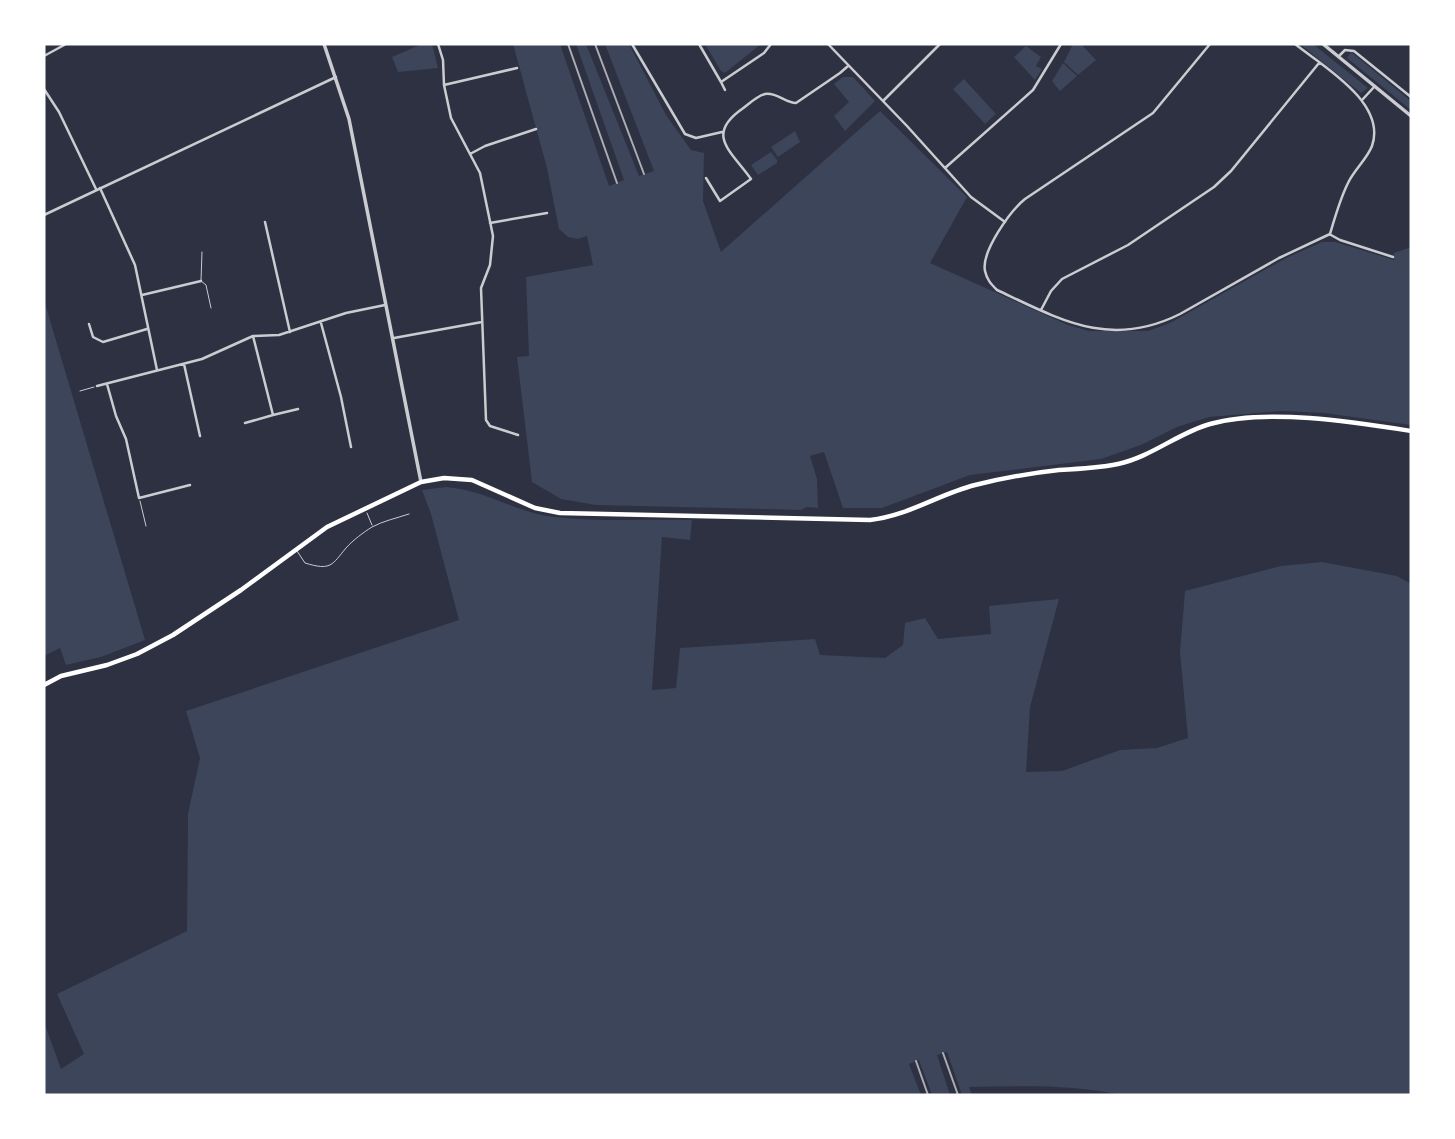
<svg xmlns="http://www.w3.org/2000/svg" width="1455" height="1139" font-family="Rubik,sans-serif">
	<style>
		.green { fill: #3c4559 }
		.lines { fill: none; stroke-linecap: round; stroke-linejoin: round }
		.service { stroke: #caccd0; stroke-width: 1 }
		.minor { stroke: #caccd0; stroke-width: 2.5 }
		.tertiary { stroke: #caccd0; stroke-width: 3.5 }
		.primary { stroke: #fff; stroke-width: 4.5 }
		.rail { stroke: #abadb3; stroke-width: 2 }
	</style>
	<rect width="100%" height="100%" fill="#2d3142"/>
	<path class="green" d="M422,44h10l6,24 -40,4 -6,-15z
		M513,44h47l49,142 15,-6 -48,-136h10l53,132 15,-5 -49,-127h24l37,71 25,35 13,3 -1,48 18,51 159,-141 87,86 -37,66 138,62 21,6h59l22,-8 116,-65 36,-16h13l59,18v-7l17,-6v178l-87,-12 -42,-2 -73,6 -32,10 -36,18 -40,14 -131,16 -88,33h-39l-19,-56 -14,4 7,23 1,29 -11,-1 -6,3 -205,-5 -35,-6 -29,-17 -15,-125 12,-1 -3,-79 67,-12 -6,-29 -9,3 -10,-2 -9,-8 -12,-61z
		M705,44h56l-36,29 -4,-2z
		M1073,44h8l15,16 -18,15 -14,-13z
		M1300,44h13l55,44 -7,5z
		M1026,46l15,11 -5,9 6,3 -7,11 -21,-23z
		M1351,52l60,49v9l-64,-52z
		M1063,63l14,13 -17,15 -8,-10z
		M843,77h10l22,24 -30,30 -11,-15 15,-14 -15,-18z
		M964,79l32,35 -11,10 -32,-35z
		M795,131l5,11 -22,15 -7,-10z
		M771,152l6,8v3l-19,12 -7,-10z
		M44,300l101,340 -44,17 -35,8 -6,-17 -16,8z
		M446,487c41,3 72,27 109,30 43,5 93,2 137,3l-2,20 -28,-3 -10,153 24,-2 4,-40 135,-9 5,16 65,3 18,-13 2,-22 20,-5 13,21 53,-5 -2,-28 70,-7 -29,108 -4,65 36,-1 58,-21 37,-2 31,-10 -8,-86 5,-61 96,-25 41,-4 75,14 14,8v511h-289c-50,-11 -102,-9 -153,-8l3,8h-10l-15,-43 -10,3 13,40h-18l-13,-35 -10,4 12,31h-877v-73l17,47 23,-15 -27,-60 130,-63 1,-117 12,-56 -14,-47 273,-91 -28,-106 -9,-24z"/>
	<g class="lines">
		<path class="service" d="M202,252l-1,29 5,4 5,23
			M80,391l14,-4
			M140,501l6,25
			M367,513l5,12
			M297,551l8,12c26,8 27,2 41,-15 7,-8 18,-16 26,-21 11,-6 25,-9 37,-13"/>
		<path class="minor" d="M438,44l5,16 1,25 7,33 29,55 13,63 -3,29 -9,23 5,132 4,6 28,9
			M632,44l53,90 11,4 26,-6
			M699,44l22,38 43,-29 7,-9
			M828,44l79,82 64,71 34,25
			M1210,44l-57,69 -128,86c-15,12 -44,53 -40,72 2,9 6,13 12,19 64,30 113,59 183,24l99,-56 51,-24c5,-17 10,-35 18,-51 6,-13 19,-24 24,-37 15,-43 -48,-79 -77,-102
			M44,56l22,-12
			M1339,56l6,-6 9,1 57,46
			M721,82l4,8
			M444,85l73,-17
			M44,89l15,23 37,77
			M1363,99l12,-13
			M883,101l57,-57
			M470,154l15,-8 51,-17
			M945,168l88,-78 28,-46
			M706,178l14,23 31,-22c-20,-28 -46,-44 -9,-70 7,-5 15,-13 23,-15 12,-2 20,9 31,9l44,-30 8,-7
			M100,188l35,77 22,105
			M44,215l292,-138
			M265,222l25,110
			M490,223l57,-10
			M1331,235l9,5 53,17
			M142,295l59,-14
			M1041,310l10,-19 11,-12 66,-34 86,-58 17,-16 88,-108
			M321,323l20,74 10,50
			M89,324l4,13 10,5 44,-13
			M394,338l88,-16
			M184,364l16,72
			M107,384l9,32 10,23 13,59 51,-13
			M97,386l105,-27 51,-23 26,-1 67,-22 39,-8
			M273,415l25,-6
			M245,423l28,-8 -20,-79"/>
		<path class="tertiary" d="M324,44l25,75 72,363
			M1323,44l88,72"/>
		<path class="primary" d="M44,685l17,-9 46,-11 30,-11 36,-19 68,-45 86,-63 94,-45 23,-4 28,2 63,28 25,5 310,7c38,-4 69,-26 105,-35 28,-7 56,-12 84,-15 20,-1 39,-2 59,-6 33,-7 60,-31 92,-40 56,-16 144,-2 201,7"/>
		<path class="rail" d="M568,44l49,139
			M595,44l49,130
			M943,1053l15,42
			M916,1061l12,34"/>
	</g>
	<rect width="1455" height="1139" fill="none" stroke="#ffffff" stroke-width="91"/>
</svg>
